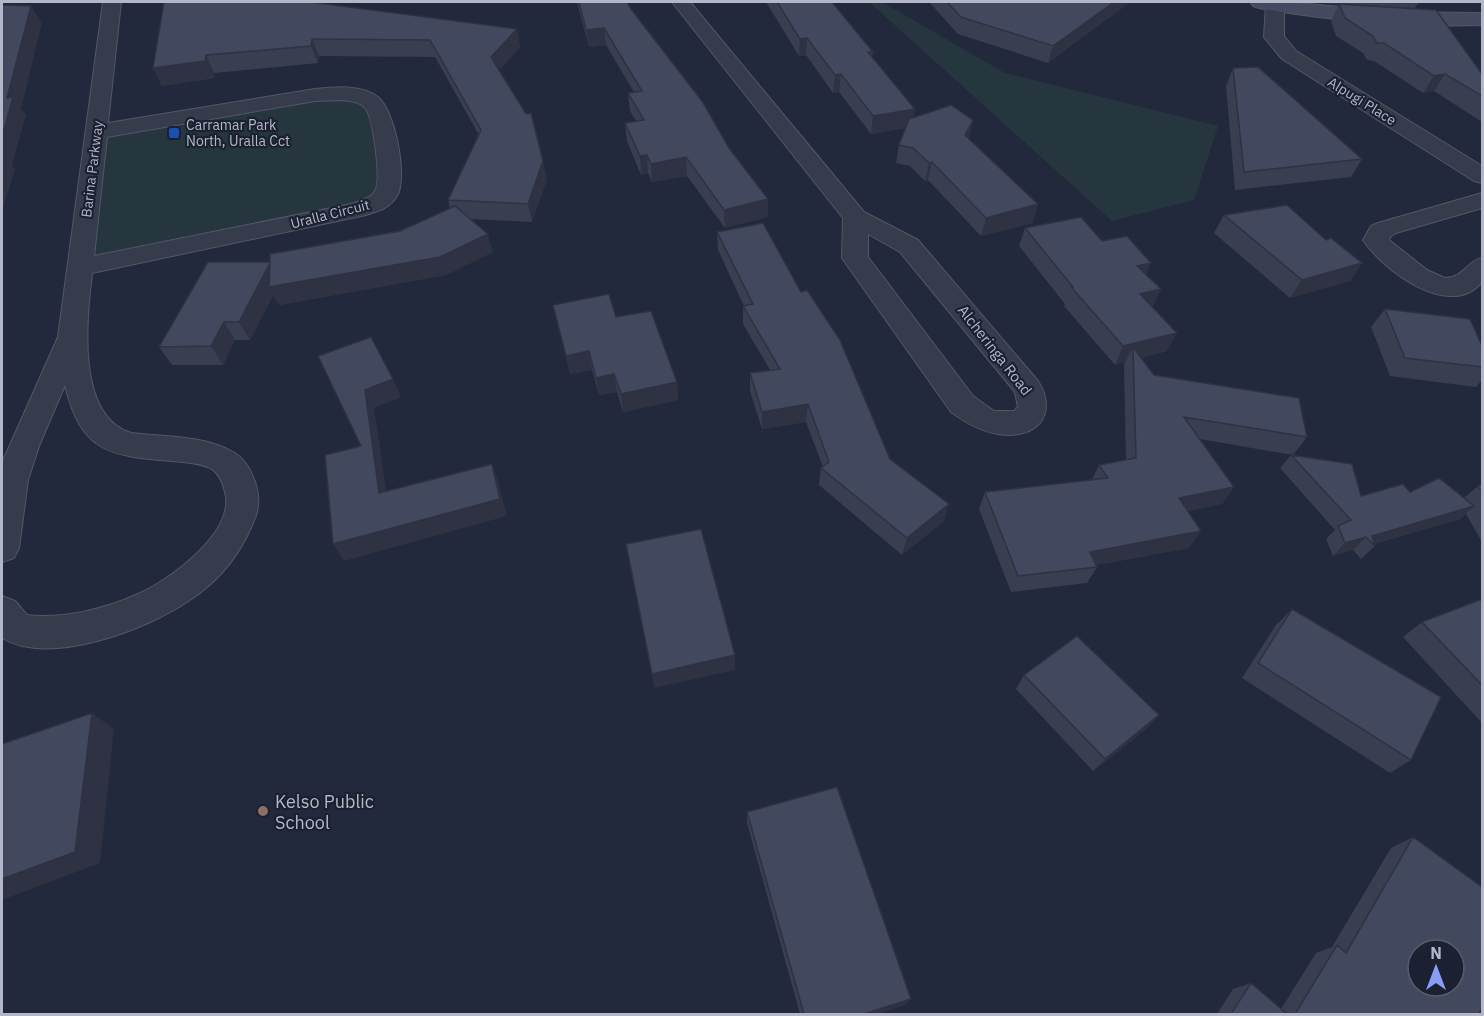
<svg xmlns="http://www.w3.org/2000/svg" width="1484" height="1016" font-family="'IBM Plex Sans',sans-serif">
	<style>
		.green { fill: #25363e }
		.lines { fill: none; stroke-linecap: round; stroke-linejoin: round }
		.street-casing { stroke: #525768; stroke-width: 2 }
		.secondary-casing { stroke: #525768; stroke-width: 2 }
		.street { fill: #373c4d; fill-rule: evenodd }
		.secondary { fill: #454a60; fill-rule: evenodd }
		.wall { fill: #393e51 }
		.shaded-wall { fill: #2e3242 }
		.building { fill: #42485e; stroke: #2e3242; stroke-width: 1.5; fill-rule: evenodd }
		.transit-dot { fill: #1a4fb4; stroke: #1c2131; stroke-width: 2 }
		.education-dot { fill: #8d6e63; stroke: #1c2131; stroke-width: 2 }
		.labels { text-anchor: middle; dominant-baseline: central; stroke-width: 4.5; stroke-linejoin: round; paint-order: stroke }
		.far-street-label { font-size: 14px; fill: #b3b7c8; stroke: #1c2131 }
		.far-poi-label { font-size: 14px; fill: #b3b7c8; stroke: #1c2131; text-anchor: start }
		.street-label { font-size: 15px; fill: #b3b7c8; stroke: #1c2131 }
		.near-poi-label { font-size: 18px; fill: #b3b7c8; stroke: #1c2131; text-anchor: start }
	</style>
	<rect width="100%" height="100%" fill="#23293c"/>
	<path class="green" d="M869,2h13l123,71 213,53 -24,74 -82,21z
		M342,94l35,16 2,91 -299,66 17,-135z"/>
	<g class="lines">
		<g class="street-casing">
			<path id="street" d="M103,2h18l-13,121 207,-34c19,-2 48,-5 64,9 16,14 29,79 18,98 -7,12 -19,15 -31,19l-274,58c-5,45 -17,142 39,160 33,4 72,2 102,19 13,7 19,20 23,33 6,20 0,33 -9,51 -13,26 -33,48 -57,64 -42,29 -140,67 -188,38v-42l13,5 12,14c37,4 78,-6 111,-21 32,-14 98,-62 87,-102 -2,-9 -5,-17 -13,-23 -11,-6 -28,-7 -40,-8 -63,-5 -91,-9 -107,-76l-26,61 -11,34 -9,68 -5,10 -12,4v-99l56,-126zM340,100c9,1 20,1 26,9 7,11 16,71 9,82 -4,8 -17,10 -24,13l-257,52 13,-119 208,-36z
				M672,2h18l174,210 54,28 120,141c21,34 -2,59 -40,53 -18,-3 -32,-11 -47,-22l-109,-154 1,-40zM868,234l32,18 115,140 3,15 -4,4h-20l-21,-15 -105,-139z
				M1268,2h14l2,3v31l12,15 186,115v17l-8,-2 -192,-122 -18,-22 2,-32z
				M1482,193v15l-86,25 -5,3 -2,4 38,30 18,8c18,0 22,-17 37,-20v24c-32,39 -99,-12 -119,-42l8,-14 7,-3z"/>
		</g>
		<g class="secondary-casing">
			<path id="secondary" d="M1250,2h36l112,10 84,1v12c-74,2 -149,-4 -223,-17l-6,-2z"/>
		</g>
		<use href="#street" class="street"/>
		<use href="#secondary" class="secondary"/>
	</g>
	<path class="wall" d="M164,2l353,27 3,18 -21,23 48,109 -15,43 -61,-3 22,33 -47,23 -167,30 -6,-10 -23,45h-15l-12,25h-51l-13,-18 111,-85 130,-31 50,-22 -2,-9 31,-65 -44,-78 -116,-1 -1,7 -104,10v5l-52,8 -9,-18z
		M577,2h50l4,7 137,208 -43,11 -38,-52 -35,6 -4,-9 -7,2 -14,-34 -2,-18 11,-2 -6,-10 -2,-18 6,-1 -28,-47 -17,2z
		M766,2h66l41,50 -1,5 43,52 -2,9 56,20 64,85 -52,13 -53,-56 -3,1 -15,-15 -14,-3 3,-18 6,-17 -34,6 -32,-42 -6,1 -27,-38 -7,1z
		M929,2h201l-82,61 -90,-29z
		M1320,2h99l-5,7 68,65v48l-48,-31 -11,2 -49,-32 -7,-1 -4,-7 -27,-17 -5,-15 8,-17 -18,-1z
		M1233,68l129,91 -11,18 -116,13 -9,-104z
		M1224,215l102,25 36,23 -12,18 -60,17 -76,-65z
		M1025,228l77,13 44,33 15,15 -9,18 15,44 -26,7 13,17 153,62 -14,18 -93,-16 34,48 -12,17 -34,7 13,20 -12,17 -93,17 1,2 -10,16 -76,9 -32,-83 6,-17 107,-12 7,-15 27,-5 -2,-95 1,-3 -10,3 -51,-59 1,-2 -46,-58z
		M717,232l173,227 54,62 -42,34 -83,-70 2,-17 2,-1 -17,-45 -44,7 -12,-38v-18l20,-3 -27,-46v-18h1l-26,-56z
		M553,305l63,12 61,65 1,18 -55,12 -6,-20 -18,3 -7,-25 -22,4z
		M1385,309l97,58v13l-6,7 -86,-11 -19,-49z
		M1291,455l70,41 49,-4 54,6 14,-12 4,-2v58l-16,-28 -6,5 -86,25 1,2 -14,13 -8,-9 -20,6 -7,-17 9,-9 -55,-62z
		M1482,599v124l-79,-86 19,-15z
		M1292,609l119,151 -21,13 -148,-95 34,-53z
		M1024,675l135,40 -13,14 -53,42 -77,-82z
		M747,812l158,193 -29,9h-76l-53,-191z
		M1413,837l66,177h-262l16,-25 18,-6 30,26 35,-56 16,-6 59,-99z"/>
	<path class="shaded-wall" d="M1114,2h16l-82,61 5,-17z
		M31,6l11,17 -21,86 5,6 -14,50 3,5 -13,40v-73l5,-39z
		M604,28l2,17 -17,2 -3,-17z
		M517,29l3,18 -25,27 -4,-17z
		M807,38l-1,17 -7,1 1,-17z
		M312,39l7,17 -1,7 -7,-17z
		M206,55l8,18v5l-52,8 -9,-18z
		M841,74l-2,18 -6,1 2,-18z
		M1445,74l-11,17 -11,2 11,-17z
		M915,109l-3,18 -41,7 2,-18z
		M973,120l-4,18 -8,15 4,-18z
		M647,155l1,18 -7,2 -1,-19z
		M686,157l1,19 -35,6 -1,-18z
		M543,161l4,18 -15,43 -4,-18z
		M932,162l-4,18 -3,1 4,-18z
		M768,199v18l-43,11 -1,-18z
		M1038,204l-5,19 -52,13 5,-18z
		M488,234l5,18 -47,23 -167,30 -6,-10 -23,45 -11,-18 31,-59z
		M1151,263l-8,18 -6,-15z
		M1362,263l-12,18 -60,17 12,-18z
		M1161,289l-9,19 -12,-14z
		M224,322l11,18 -12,25 -12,-19z
		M1177,333l-10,18 -34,9v-13l-8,15 -10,3 8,-19z
		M589,351l3,19 -22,4 -4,-18z
		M614,374l3,18 -18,3 -3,-17z
		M393,379l8,18 -27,11 15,102 -10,-17 -14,-103z
		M677,382l1,18 -55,12 -2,-18z
		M808,404l-2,18 -44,7v-17z
		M492,464l6,17 9,35 -163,45 -11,-17z
		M1234,487l-12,17 -54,11 11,-17z
		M949,504l-5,17 -42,34 5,-17z
		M1474,506l-14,13 -87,25 -1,-8z
		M1201,531l-12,17 -109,20 10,-16z
		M1366,537l-13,13 -20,6 12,-13z
		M735,655v15l-81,18 -2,-14z
		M92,713l22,16 -14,134 -98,37v-21z
		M1159,715l-13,14 -53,42 12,-12z
		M911,999l-6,6 -29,9h-12z"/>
	<path class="building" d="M164,2h147l206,27 -26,28 35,57 5,-1 12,48 -15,43 -80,-4 33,-70 -51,-90 -118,-1 -1,7 -105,9 -1,6 -52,7z
		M579,2h48l4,7 71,92 27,47 39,51 -44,11 -38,-53 -35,7 -4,-9 -7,1 -15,-33 19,-3 -16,-27 14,-2 -38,-63 -18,2z
		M777,2h55l41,50h-5l47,57 -42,7 -32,-42 -6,1 -28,-37 -7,1z
		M947,2h167l-61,44 -92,-29z
		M1339,4l97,6 46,64v22l-37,-22 -11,2 -50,-33h-7l-4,-7 -28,-18z
		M2,5l29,1 -24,92 6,-1 -11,40z
		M1258,67l104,92 -118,13 -11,-104z
		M951,105l22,15 -8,15 73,69 -52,14 -54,-56 -3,1 -16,-15 -14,-3 10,-26z
		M1287,205l39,35 5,-2 31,25 -60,17 -78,-65z
		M455,206l33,28 -48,23 -171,30 1,-24 -31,59h-15l-13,24 -52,1 49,-85h62v-8l130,-23z
		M1081,217l21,24 25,-5 24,27 -14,3 24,23 -21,5 37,39 -54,13 -52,-59h2l-48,-59z
		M763,223l38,69 6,-2 33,50 50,119 59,45 -42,34 -86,-70 8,-6 -21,-58 -46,8 -12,-39 30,-4 -37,-63 10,-2 -36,-72z
		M609,294l7,23 35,-6 26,71 -56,12 -7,-20 -18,4 -7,-27 -23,5 -13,-51z
		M1385,309l85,10 12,27v21l-77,-9z
		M371,337l22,42 -28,11 14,103 113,-29 8,35 -167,45 -8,-89 36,-9 -43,-90z
		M1133,347l21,28 145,23 8,39 -123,-20 50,70 -55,11 22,33 -111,21 7,15 -79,9 -33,-84 123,-14 -9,-13 37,-7z
		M1291,455l61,9 9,32 42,-12 7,8 29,-14 35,28 -102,30 3,10 -9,-9 -21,6 -7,-17 13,-6z
		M1482,484v9l-4,-7z
		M701,529l34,126 -83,19 -26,-130z
		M1482,599v86l-60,-63z
		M1292,609l149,88 -30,63 -153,-97z
		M1077,636l82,79 -54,44 -81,-84z
		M92,713l-17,139 -73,27v-135z
		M837,787l74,212 -47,15h-60l-57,-202z
		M1413,837l69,50v121l-3,6h-184l42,-69 9,8zM1418,950h36v36h-36z
		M1251,983l36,31h-56z"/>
	<rect class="transit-dot" x="168" y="127" width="12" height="12" rx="3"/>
	<circle class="education-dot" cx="263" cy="811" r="6"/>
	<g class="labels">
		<g class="far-street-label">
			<text transform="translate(1362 101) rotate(32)">Alpugi Place</text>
			<text transform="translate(92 169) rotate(-83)">Barina Parkway</text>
			<text transform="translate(330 214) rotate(-14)">Uralla Circuit</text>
		</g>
		<g class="far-poi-label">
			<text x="186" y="125">Carramar Park<tspan x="186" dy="16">North, Uralla Cct</tspan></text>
		</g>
		<g class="street-label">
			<text transform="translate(995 350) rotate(52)">Alcheringa Road</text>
		</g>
		<g class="near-poi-label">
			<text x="275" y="801">Kelso Public<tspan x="275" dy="21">School</tspan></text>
		</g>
	</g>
	<rect width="1484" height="1016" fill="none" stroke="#b3b7c8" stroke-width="6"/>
	<g transform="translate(1436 968)"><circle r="28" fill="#1c2131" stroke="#585d6d" stroke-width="1.5"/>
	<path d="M0-4.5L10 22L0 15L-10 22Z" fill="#899df7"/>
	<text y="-9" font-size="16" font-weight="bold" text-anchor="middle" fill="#b3b7c8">N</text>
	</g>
</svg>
